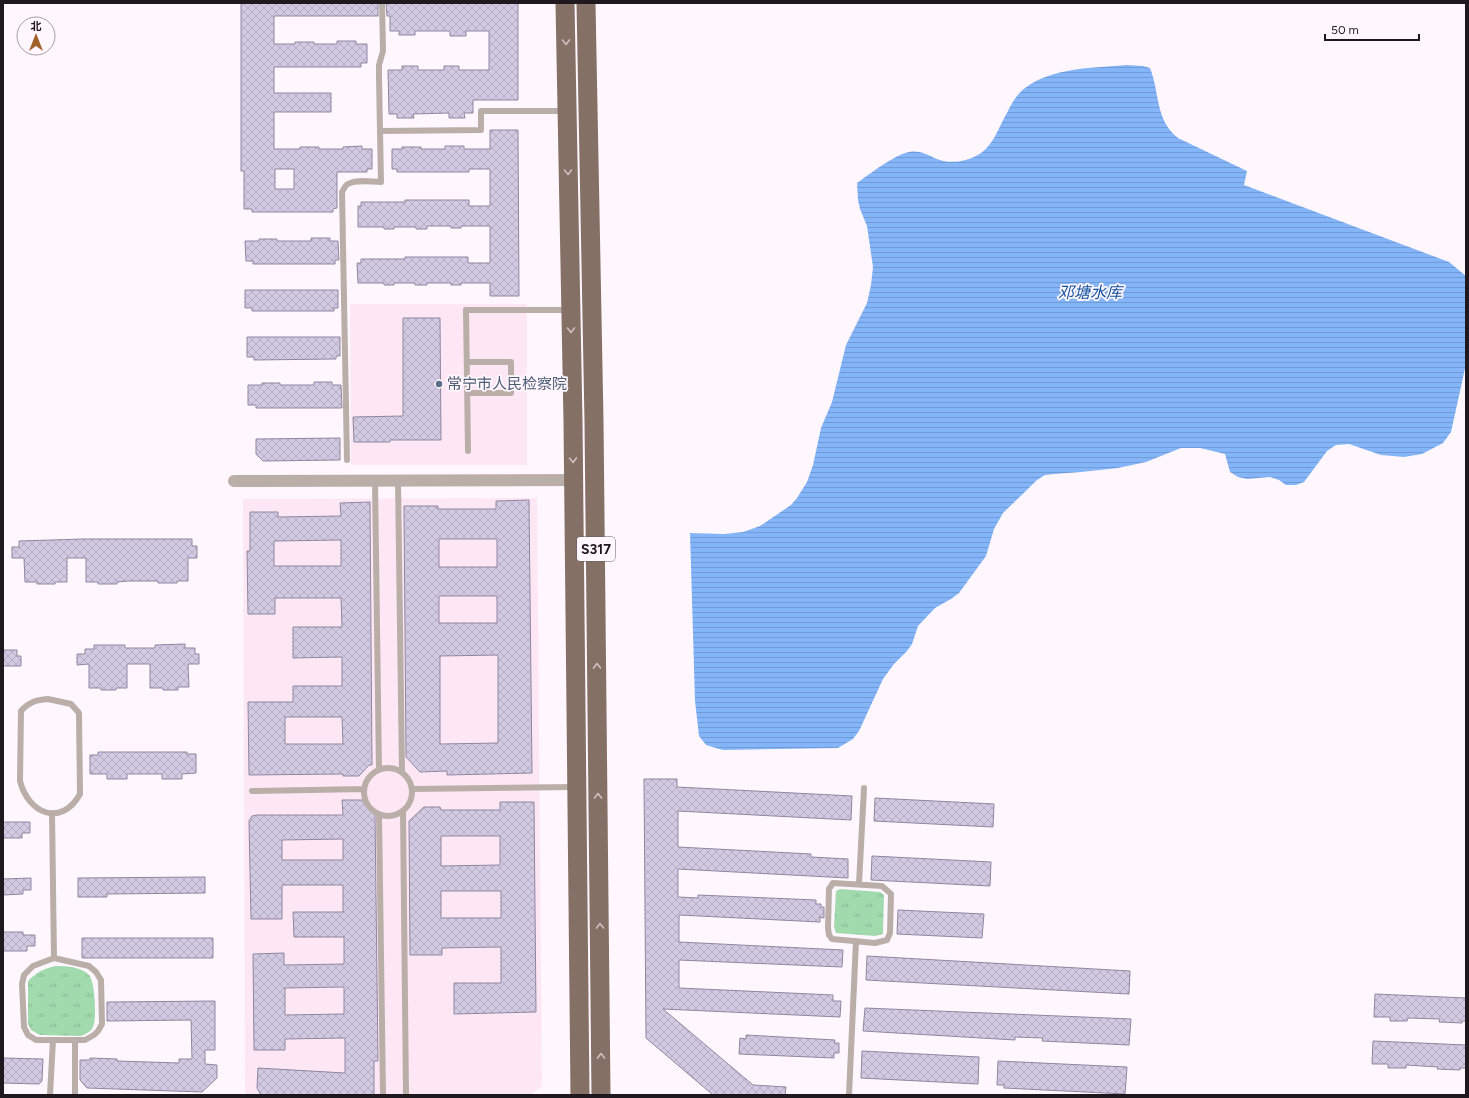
<svg xmlns="http://www.w3.org/2000/svg" width="1469" height="1098" font-family="Figtree,'Noto Sans SC',sans-serif">
	<style>
		.commercial { fill: #fee7f5 }
		.grass { fill: url(#grass-tufts) }
		.water { fill: url(#water-rules) }
		.building { fill: url(#building-cross-hatch); stroke: #8f879f; fill-rule: evenodd }
		.lines { fill: none; stroke-linecap: round; stroke-linejoin: round }
		.lane { stroke: #baaea8; stroke-width: 6 }
		.street { stroke: #baaea8; stroke-width: 12 }
		.primary { stroke: #857066; stroke-width: 19 }
		.oneway { stroke: #cec0c1 }
		.service-dot { fill: #5c6f8a; stroke: #fff6fe; stroke-width: 1.5 }
		.labels { text-anchor: middle; dominant-baseline: central; stroke-width: 3.5; stroke-linejoin: round; paint-order: stroke }
		.shield { fill: #fff6fe; stroke: #635b62; stroke-width: 1 }
		.shield-label { font-size: 14px; font-weight: bold; fill: #20181f }
		.service-label { font-size: 15px; fill: #4e5e75; stroke: #fff6fe; text-anchor: start }
		.water-label { font-size: 16px; font-style: italic; fill: #10509e; stroke: #fff6fe }
	</style>
	<defs>
		<pattern id="grass-tufts" width="24" height="20" patternUnits="userSpaceOnUse"><rect width="24" height="20" fill="#a1daad"/><path d="M3 7l-1-3M5 7V3M7 7l1-3M15 17l-1-3M17 17v-4M19 17l1-3" fill="none" stroke="#8aba94"/></pattern>
		<pattern id="water-rules" width="6" height="5" patternUnits="userSpaceOnUse"><rect width="6" height="5" fill="#84b5f9"/><path d="M0 2.5h6" fill="none" stroke="#729bd5"/></pattern>
		<pattern id="building-cross-hatch" width="8" height="8" patternUnits="userSpaceOnUse"><rect width="8" height="8" fill="#d2cae3"/><path d="M0 0l8 8M0 8l8-8" fill="none" stroke="#b4adc2"/></pattern>
	</defs>
	<rect width="100%" height="100%" fill="#fff6fe"/>
	<path class="commercial" d="M350,304h177v161h-176z
		M537,498l5,588 -12,9h-285l-2,-596z"/>
	<path class="grass" d="M840,889l40,3 4,3 -1,39 -8,2 -39,-3 -2,-6 2,-36z
		M57,966c11,0 24,1 32,9 6,6 8,43 4,52 -1,4 -7,7 -12,9l-41,-1 -9,-5 -3,-6v-43c9,-9 16,-13 29,-15z"/>
	<path class="water" d="M1127,65l16,1 7,2c10,25 5,52 28,70l69,33 -3,14 205,77 17,14v88l-15,68 -8,11 -21,11 -18,3 -23,-2 -32,-11 -13,1 -9,6 -23,31 -8,3h-10l-7,-5 -9,-3 -23,2 -9,-2 -8,-5 -5,-18 -25,-6h-19l-35,14 -28,6 -37,4 -27,2 -9,1 -8,5 -34,33 -9,16 -8,27 -27,37 -8,6 -16,9 -17,18 -6,18 -5,7 -13,13 -11,15 -24,52 -6,8 -15,9 -114,2 -5,-1 -13,-4 -7,-9 -4,-35 -5,-168 34,1 19,-2 17,-6 31,-21 6,-7 10,-16 6,-17 8,-37 11,-26 14,-57 21,-42 4,-18 2,-18 -6,-41 -7,-17 -2,-9 -1,-17c13,-9 37,-28 52,-31 12,-2 18,3 28,7 13,5 27,3 39,-3 17,-8 22,-28 31,-43 4,-9 10,-19 18,-25 28,-21 69,-20 102,-23z"/>
	<path class="building" d="M241,3h137v13h-104v28h21v-2h19v2h23v-3h19v3h11v19h-6v4h-87v26h57v19h-57v37h26v-2h19v2h24v-2l19,-1v3h10v20h-5v3h-30v36l-4,1v3h-81v-3h-8v-38h-3zM275,169h19v20h-19z
		M386,3h132v97h-45v13h-9l1,5h-16v-5l-36,1 1,4h-17v-4h-8l-1,-44h14v-4h16v4h26v-4h15v4h30v-39h-23v5h-16v-5h-35v4h-16v-4h-9v-15h-3z
		M490,130h28l1,166h-29v-13h-29v2h-10v-2h-24v2h-12v-2h-21v2h-10v-2h-26l-1,-20h4v-4h44v-2h63v6h22v-37h-29v2h-10v-2h-24v3h-11v-2h-22v2h-10v-2h-26v-21h3v-4h44v-2h64v6h21v-37h-21v3h-72v-3h-5v-20h10v-2h19v2h24v-3h19v3h26z
		M311,238h19v3h8l1,19h-4v4h-82v-3h-7l-1,-20h14v-2h18v2h34z
		M245,290h93v18h-4v3h-82v-3h-7z
		M403,318h37l1,122h-51v2h-36l-1,-25 50,-1z
		M247,337h93v19h-4v3l-82,1v-3h-7z
		M314,382h18v3h9l1,23h-86v-3h-8v-20h14v-2h18v2h34z
		M340,438v22l-77,1 -7,-7v-15z
		M529,500l3,273 -85,2v-4l-27,1 -14,-15 -2,-251h34v3h58v-8zM439,539h58v28h-58zM439,596h58v27h-58zM498,655v88l-58,1v-88z
		M370,502l2,263h-3l-10,11h-16v-2l-94,1 -1,-73h45v-16h49v-29l-49,1v-31h49l-1,-29h-66v16h-27l-1,-63h3v-39h28v5l63,-1 -1,-13zM341,540v26h-67v-25zM285,717h57l1,27h-58z
		M83,539h109v7h5v12h-9v23h-11v2h-19v-2h-30l-11,1v2h-19v-2h-12v-24h-19v24h-12v2h-18v-2h-12l-1,-24h-12v-11h7v-6z
		M185,644v4h10v6h4v10h-11l1,23h-11v3h-15v-2h-13v-24h-23v24h-11v2h-15v-2h-12v-24l-12,1v-11h8v-5h9v-4h31v3h30v-3z
		M3,650h14v6h4v10h-18z
		M98,752h89v2h9v19l-14,1v5h-20v-5h-35v5h-20v-5h-17v-19h8z
		M644,779h33v8l175,9 -1,24 -173,-9v36l133,7v3l37,2v19l-170,-9v28l20,1v-3l118,5v4h5v3h3v11l-4,-1v5l-141,-7v27l164,8 -1,17 -163,-7v28l154,7v6h8l-1,16 -177,-8 90,76 33,2 -1,8h-72l-67,-57z
		M875,798l119,6 -1,23 -119,-6z
		M342,800h21l12,13 3,248h-4v34h-113l-4,-7 1,-20 87,5v-35l-60,1v11h-31l-1,-96 31,-1v12l60,-1v-27h-50l-1,-25h50v-27h-61v34h-31l-2,-98 3,-5 5,-1h86zM343,839v21h-61v-20zM344,987v27l-59,1v-27z
		M500,802h34l2,210 -82,2v-31h47v-36l-59,1v7h-32l-1,-134 15,-14h16l1,3h59zM441,836h59v29l-59,1zM441,891h60v27h-60z
		M3,822h27v11h-8v5h-19z
		M872,856l119,6 -1,24 -119,-6z
		M205,877v16l-98,1v3h-29v-19z
		M31,878v12h-8v4l-20,1v-16z
		M898,910l86,4 -2,24 -85,-4z
		M3,932h20v3h12v11h-8v5h-24z
		M82,938h131v20h-131z
		M867,956l263,15 -1,23 -263,-14z
		M1375,994l91,4v23h-4v2l-23,-1 1,-3 -32,-1 -1,3h-17v-4h-16z
		M215,1001v49h-10v14l12,1v13l-15,14 -115,-4 -7,-8v-20h10v-2l27,1v2l62,2v-4h13l-1,-39 -84,1v-19z
		M865,1008l266,11 -2,26 -87,-4 1,-3 -28,-1v3l-152,-9z
		M746,1035l89,5 -1,3h5v10h-5v5l-95,-4 1,-16 6,1z
		M1373,1041l93,4v23h-6v2l-23,-1 1,-2 -32,-2v3h-18v-4h-16z
		M862,1051l117,6 -1,27 -117,-6z
		M3,1058l40,1 -1,22 -3,3 -36,-1z
		M998,1061l129,6 -2,27 -121,-6v-3h-7z"/>
	<g class="lines">
		<path class="lane" d="M380,131l-1,-54v-12l4,-14 -1,-48
			M467,362h44v31h-43
			M468,451l-2,-141h103
			M347,460l-5,-268c2,-3 3,-7 6,-8 9,-5 23,-2 33,-2l-1,-51 101,-1v-19h84
			M398,480l4,292
			M375,481l4,289
			M48,699l23,5 8,9 1,81c-19,34 -52,19 -60,-13l1,-70c8,-9 15,-11 27,-12z
			M364 792a24 24 0 1 1 48 0a24 24 0 1 1-48 0Z
			M412,789l163,-2
			M252,791l112,-2
			M403,811l3,284
			M52,813l2,145
			M379,814l4,281
			M833,883l49,3 9,8 -1,39 -3,7 -12,3 -43,-4 -3,-4 -1,-7 1,-39z
			M859,884l5,-96
			M54,958l35,8 7,6 5,8 1,44 -4,7 -4,4 -9,5h-49l-8,-5 -4,-8 -2,-43 2,-9 9,-9z
			M50,1095l3,-55
			M75,1095v-55
			M849,1095l7,-154"/>
		<path class="street" d="M234,481l340,-1"/>
		<path class="primary" d="M565,3l8,418 7,674
			M586,3l8,418 7,674"/>
	</g>
	<defs><path id="oneway-chevron" d="M-2-3.5L2.5 0L-2 3.5" fill="none" stroke-width="1.6" stroke-linecap="round" stroke-linejoin="round"/></defs>
	<g class="oneway">
		<use href="#oneway-chevron" transform="translate(566 42) rotate(89)"/>
		<use href="#oneway-chevron" transform="translate(568 172) rotate(89)"/>
		<use href="#oneway-chevron" transform="translate(571 330) rotate(89)"/>
		<use href="#oneway-chevron" transform="translate(573 460) rotate(89)"/>
		<use href="#oneway-chevron" transform="translate(597 666) rotate(-91)"/>
		<use href="#oneway-chevron" transform="translate(598 796) rotate(-91)"/>
		<use href="#oneway-chevron" transform="translate(600 926) rotate(-91)"/>
		<use href="#oneway-chevron" transform="translate(601 1056) rotate(-91)"/>
	</g>
	<circle class="service-dot" cx="439" cy="384" r="4"/>
	<g class="labels">
		<rect class="shield" x="577" y="537" width="38" height="24" rx="3"/>
		<g class="shield-label">
			<text x="596" y="549">S317</text>
		</g>
		<g class="service-label">
			<text x="447" y="384">常宁市人民检察院</text>
		</g>
		<g class="water-label">
			<text x="1090" y="292">邓塘水库</text>
		</g>
	</g>
	<rect width="1469" height="1098" fill="none" stroke="#20181f" stroke-width="8"/>
	<g transform="translate(36 36)"><circle r="19" fill="#fff6fe" stroke="#a69da5"/>
	<path d="M0-3L7 15L0 10L-7 15Z" fill="#a06129"/>
	<text y="-6" font-size="11" font-weight="bold" text-anchor="middle" fill="#20181f">北</text>
	</g>
	<path d="M1325 34v6h94v-6" fill="none" stroke="#20181f" stroke-width="2"/>
	<text x="1331" y="34" font-size="12" fill="#20181f" stroke="#fff6fe" stroke-width="3" paint-order="stroke">50 m</text>
</svg>
